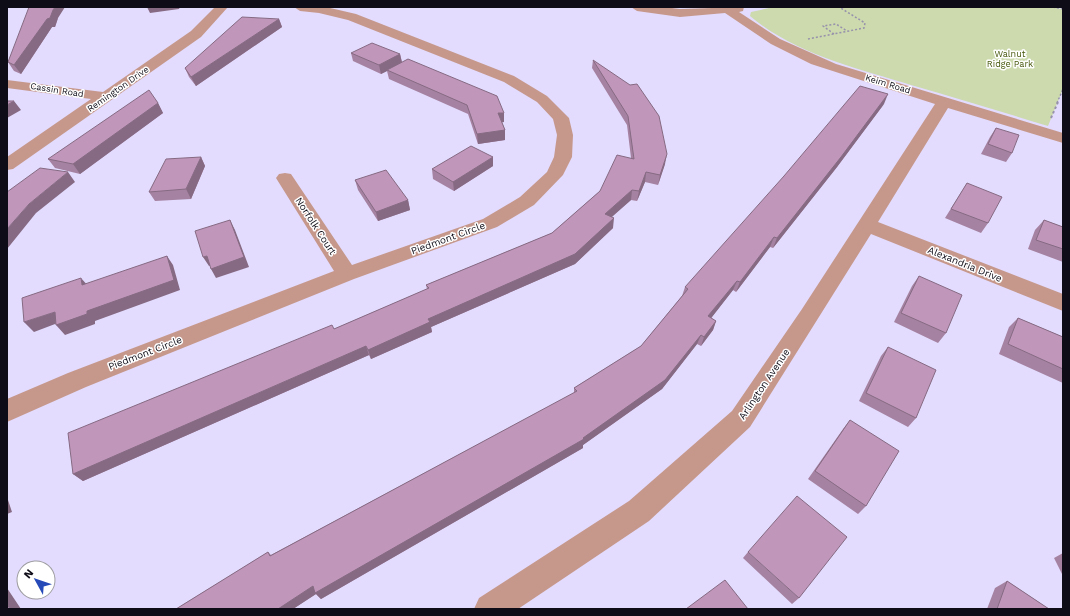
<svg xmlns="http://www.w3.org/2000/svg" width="1070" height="616" font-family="'Work Sans',sans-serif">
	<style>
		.green { fill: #ccdaae }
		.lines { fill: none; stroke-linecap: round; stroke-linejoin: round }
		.path-far1 { stroke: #9791ab; stroke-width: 1.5; stroke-dasharray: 2 2; stroke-linecap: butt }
		.path { stroke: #9791ab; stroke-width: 2; stroke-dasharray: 2.5 2.5; stroke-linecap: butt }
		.minor { fill: #c6988c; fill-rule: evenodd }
		.wall { fill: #a582a1 }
		.shaded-wall { fill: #866a83 }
		.building { fill: #c097bb; stroke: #866a83 }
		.labels { text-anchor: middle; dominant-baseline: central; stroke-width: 3; stroke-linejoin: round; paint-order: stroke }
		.far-park-label { font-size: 9px; fill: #47580c; stroke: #fff }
		.far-street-label { font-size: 9px; fill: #0e0c17; stroke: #fff }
		.street-label { font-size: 10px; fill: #0e0c17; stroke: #fff }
	</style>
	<rect width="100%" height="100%" fill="#e3dcfe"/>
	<path class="green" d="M774,7h278l10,2 1,80 -15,37c-46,-14 -91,-28 -137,-41 -55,-17 -116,-31 -161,-69l1,-4z"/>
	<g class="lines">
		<path class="path-far1" d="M1053,7l10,2
			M834,34l-11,-8 13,-2 11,7
			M808,39l56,-11 1,-5 -26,-16
			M1057,103l6,-14"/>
		<path class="path" d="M1051,118l7,-16"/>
		<path class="minor" d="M215,7h13l-27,30 -188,132 -6,1v-13l84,-58 -84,-11v-8l96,12 88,-61z
			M294,7h32l30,7 158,62 33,20 22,22 4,17 -1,22 -9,18 -29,30 -37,22 -143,52 -268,108 -79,35v-23l61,-26 266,-102 -58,-93 3,-4 6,-1 6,1 61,91 131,-46 37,-22 27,-25 7,-15 3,-22 -4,-16 -16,-17 -33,-20 -156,-62 -29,-7 -19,-2z
			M631,7h33l16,2 64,-2 -1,4 -4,1 41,27 56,25 227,69v10l-115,-35 -70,114 185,72v17l-192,-77 -121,193 -101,94 -131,88h-44l5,-11 150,-97 103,-90 70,-102 133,-205 -124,-40 -40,-20 -46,-31 -45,4 -43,-6z"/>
	</g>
	<path class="wall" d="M58,18l-3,9h-3l-31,47 -7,-3 -6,-9z
		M279,19l3,8 -86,59 -7,-9 -4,-9z
		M351,53l49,1 2,8 102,60h-2l3,8v10l-27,4 -10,-30 -79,-35 -2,-8 -6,3 -28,-13z
		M593,60l72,104 -7,21 -13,-3 -8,19 -6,-1 -20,17 2,11 -38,36 -144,63 1,5 -61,27 -2,-4 -286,126 -10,-7 261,-145 93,-40 -1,-4 126,-52 48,-42 31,-33 -4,-33 -35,-57z
		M158,103l5,10 -83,61 -25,-6 -7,-9z
		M884,104l-47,63 -64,81 -3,-1 -34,45 -3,-2 -22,28 5,3 -3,9 -12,16 -4,-2 -35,45 -79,56v3l-262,151 -5,-5 -23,15h-117l92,-57 3,3 303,-162v-5l67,-42 41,-50 3,-9z
		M996,128l16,25 -6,9 -25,-8 9,-17z
		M201,157l4,9 -14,33 -36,2 -6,-9z
		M493,157v9l-39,25 -21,-12 -1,-10z
		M355,180l53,20 2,10 -32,11 -20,-31z
		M967,183l21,40 -7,10 -36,-15z
		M1044,220l19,7v35l-35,-13 7,-19z
		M919,276l27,57 -8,10 -44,-21 18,-36z
		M1018,318l45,19v46l-64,-29 10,-27z
		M888,347l28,71 -8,9 -49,-26 22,-45z
		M850,420l16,86 -8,8 -50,-35 35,-50z
		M748,552l51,46 -7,6 -49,-46z
		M1063,553v23l-9,-18z
		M1007,581l42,28h-62l8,-21z"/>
	<path class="shaded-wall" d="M55,7h10l-7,11 -3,9h-3l-31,47 -7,-9z
		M147,7h33l-1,2 -29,4z
		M279,19l3,8 -86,59 -5,-9z
		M400,54l2,9 -15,7v1l-6,3 -2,-9z
		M888,94l-4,10 -47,63 -64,81 4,-10z
		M14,101l7,9 -14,8v-13z
		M158,103l5,10 -83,61 -7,-10z
		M498,113h6v9l-6,1z
		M505,130v10l-27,4 -1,-10z
		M667,154l-2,10 -7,21 2,-10z
		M201,157l4,9 -14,33 -5,-10z
		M493,157v9l-39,25 -1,-9z
		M68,172l7,10 -39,31 -29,36v-20l22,-25z
		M646,172l-1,10 -8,19 2,-10z
		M632,190l-1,10 -27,24 1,-10z
		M408,200l2,10 -32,11 -2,-9z
		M614,218l-1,10 -38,36 -144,63 1,5 -61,27 -3,-9z
		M230,220l5,10 14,37 -33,11 -5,-9z
		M774,237l-4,10 -34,45 4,-10z
		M167,256l6,9 7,25 -85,31v3l-30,11 -9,-10 31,-14z
		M207,256l5,9 -3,1 -6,-9z
		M81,278l8,9 -7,-2z
		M737,281l-4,9 -28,36 3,-10z
		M55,312l8,9 -29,11 -10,-10z
		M716,321l-3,9 -12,16 3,-9z
		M701,335l-4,9 -35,45 -79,56v3l-262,151 -5,-5 -23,15h-15l35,-23 270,-148z
		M366,346l3,9 -286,126 -10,-7z
		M7,497l5,15 -5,2z
		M7,588l14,21h-11l-3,-5z"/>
	<path class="building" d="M29,7h26l-2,3 -3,8 -3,1 -33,46 -6,-3z
		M242,17l37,2 -88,58 -6,-9z
		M372,43l28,11 -21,11 -28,-12z
		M408,59l89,37 7,17h-6l7,17 -28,4 -10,-29 -80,-35z
		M593,60l37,25 7,-1 22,32 8,38 -7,21 -14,-3 -7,19 -7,-1 -27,24 9,4 -39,36 -147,65 2,3 -62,28 -2,-4 -293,128 -5,-41 264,-108 2,4 95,-41 -3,-3 126,-52 48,-42 17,-36 17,4 -6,-43z
		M860,86l28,8 -47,63 -64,81 -3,-1 -34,45 -3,-1 -29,35 8,5 -12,16 -3,-2 -36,45 -82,58 1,1 -269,154 -2,-7 -35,23h-102l92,-57 2,4 307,-165 -3,-3 67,-42 47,-57 -3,-2 99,-111z
		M149,90l9,13 -85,61 -25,-5z
		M7,101h7l-7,4z
		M996,128l23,7 -7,18 -24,-9z
		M471,146l22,11 -40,25 -21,-13z
		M201,157l-15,32 -37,3 17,-33z
		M40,168l28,4 -39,32 -22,25v-37z
		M386,170l22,30 -32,12 -21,-32z
		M967,183l35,14 -14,26 -37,-14z
		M230,220l14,37 -33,12 -4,-13 -4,1 -8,-26z
		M1044,220l19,7v22l-27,-9z
		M167,256l7,24 -87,31v3l-31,11 -1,-13 -31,10 -2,-24 59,-20 1,7z
		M919,276l43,19 -16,38 -45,-20z
		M1018,318l45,19v32l-55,-25z
		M888,347l48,23 -20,48 -50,-25z
		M850,420l49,31 -33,55 -51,-35z
		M797,496l50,41 -48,61 -51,-46z
		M725,580l23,29h-62z
		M1007,581l42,28h-52z
		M7,604l3,5h-3z"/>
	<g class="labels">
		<g class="far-park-label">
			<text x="1010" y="54">Walnut<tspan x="1010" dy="10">Ridge Park</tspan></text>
		</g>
		<g class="far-street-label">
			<text transform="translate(888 84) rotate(17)">Keim Road</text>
			<text transform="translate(118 89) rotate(-35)">Remington Drive</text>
			<text transform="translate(57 90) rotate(9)">Cassin Road</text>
		</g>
		<g class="street-label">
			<text transform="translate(316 226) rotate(57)">Norfolk Court</text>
			<text transform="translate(448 238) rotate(-20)">Piedmont Circle</text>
			<text transform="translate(965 264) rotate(22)">Alexandria Drive</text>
			<text transform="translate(145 353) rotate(-21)">Piedmont Circle</text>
			<text transform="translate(764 384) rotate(-56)">Arlington Avenue</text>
		</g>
	</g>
	<rect width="1070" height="616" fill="none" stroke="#0e0c17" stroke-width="16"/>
	<g transform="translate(36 580) rotate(310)"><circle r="19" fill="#ffffff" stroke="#9f9ea2"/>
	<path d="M0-3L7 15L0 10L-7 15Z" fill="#274ab9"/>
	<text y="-6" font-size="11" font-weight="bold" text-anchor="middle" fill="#0e0c17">N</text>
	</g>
</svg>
